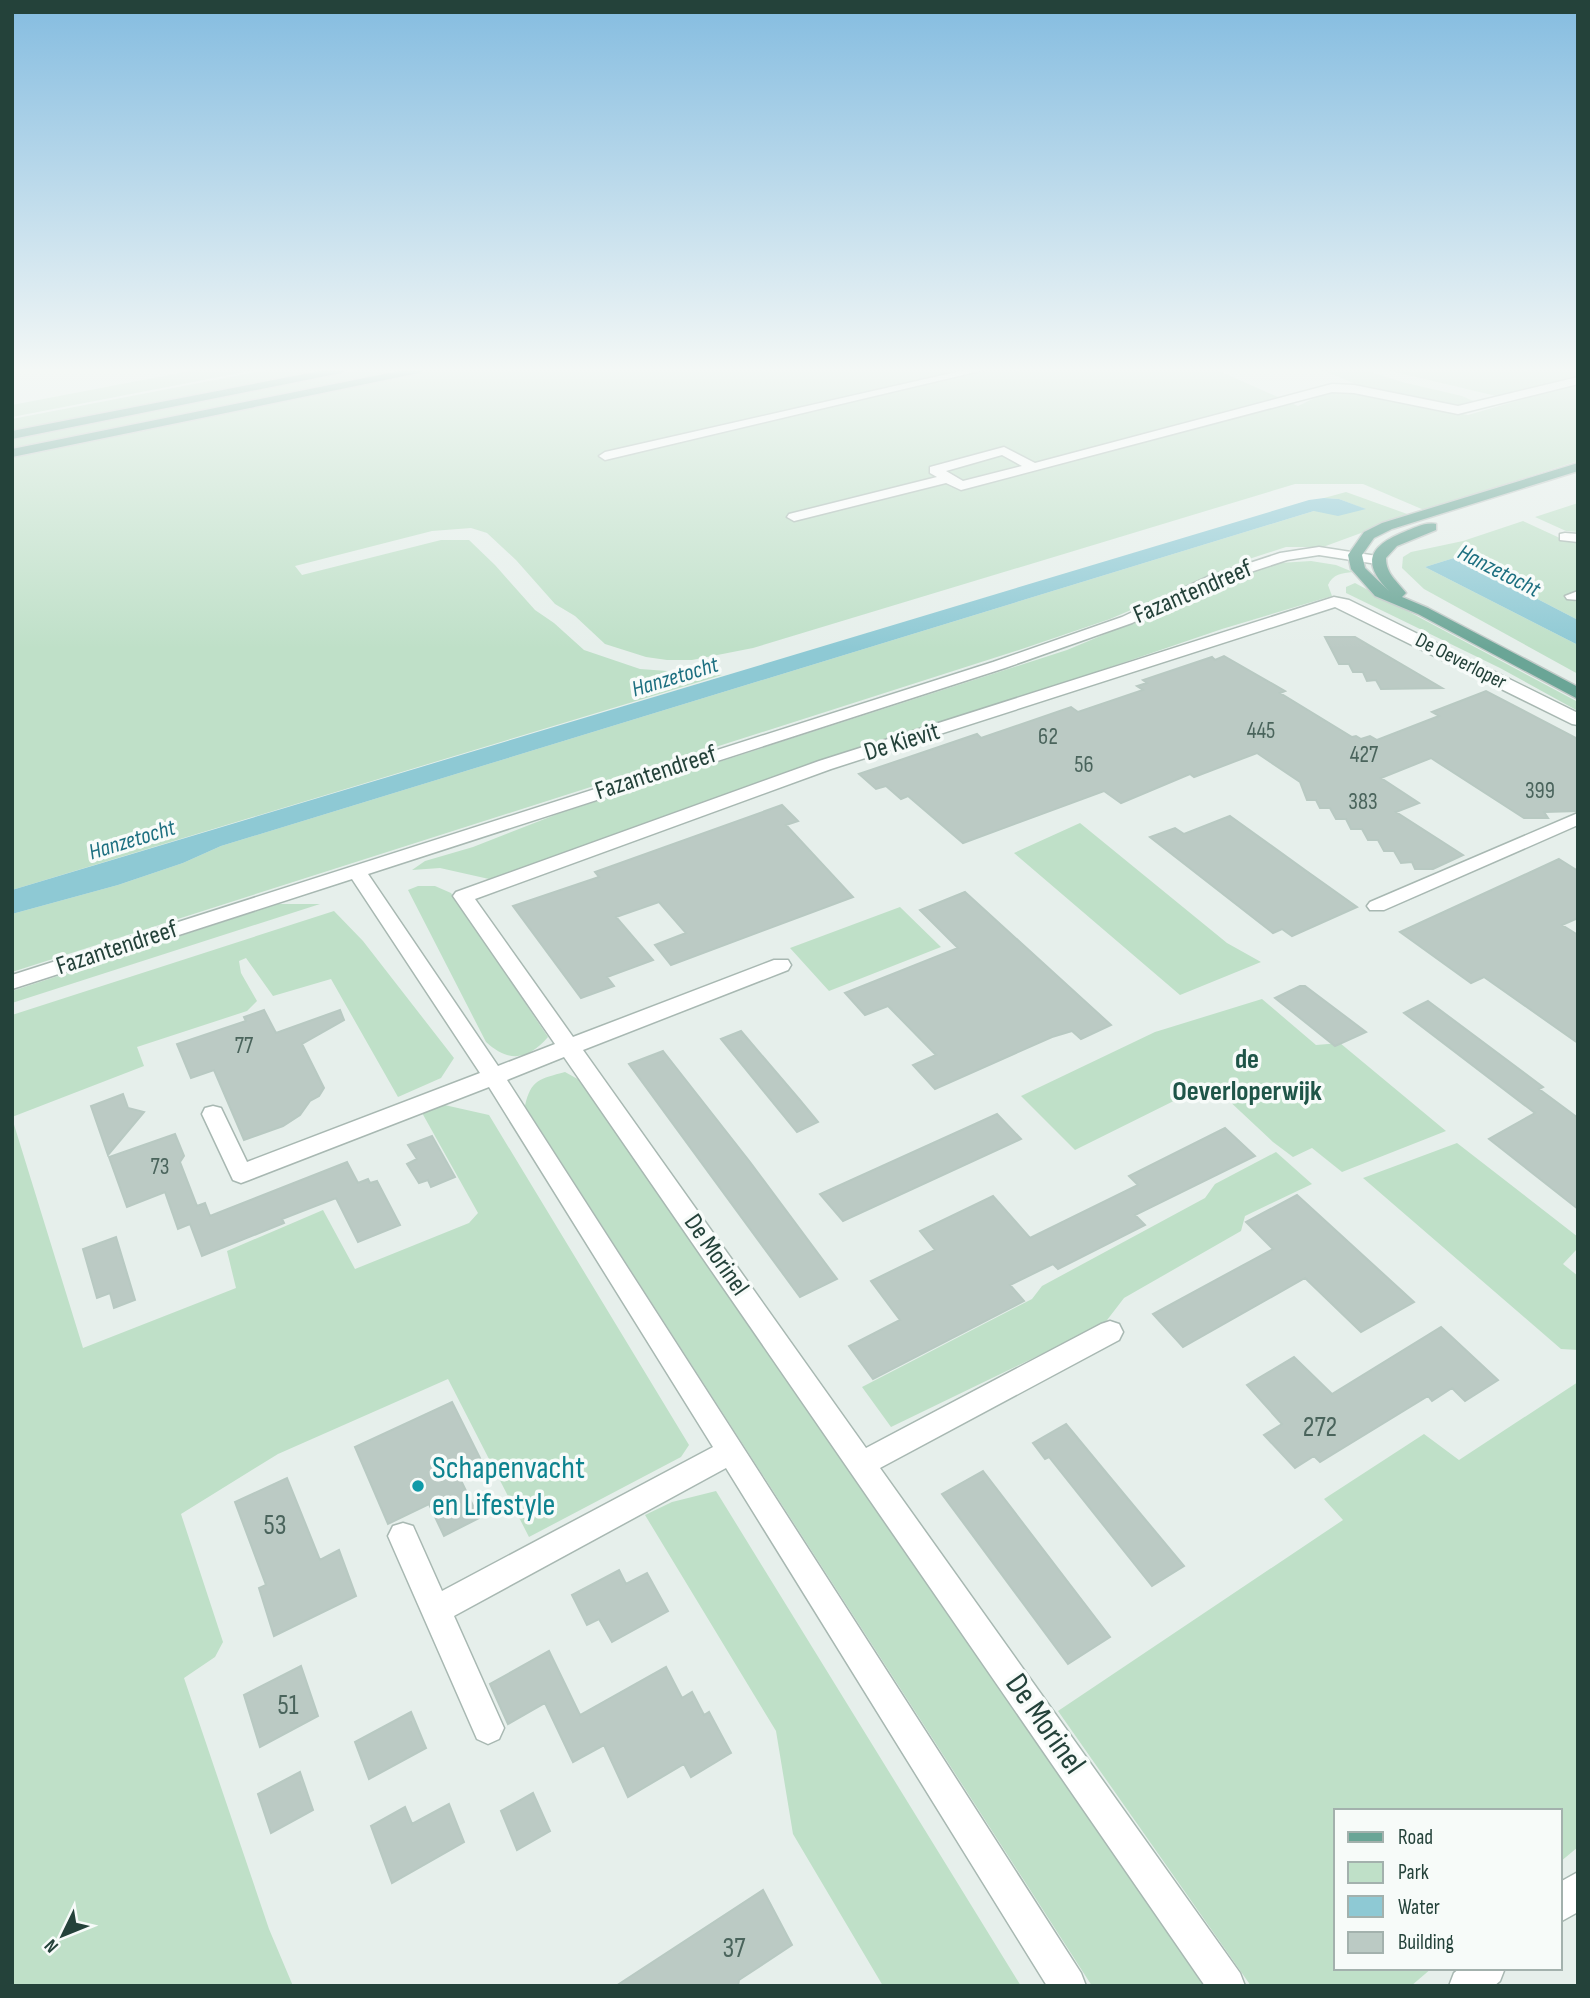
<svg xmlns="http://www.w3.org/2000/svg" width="1590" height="1998" font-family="'Sofia Sans Condensed',sans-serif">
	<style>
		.green { fill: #bfe0c8 }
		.water { fill: #8ec9d4 }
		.building { fill: #bbcac4; stroke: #b8c9c2; stroke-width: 2 }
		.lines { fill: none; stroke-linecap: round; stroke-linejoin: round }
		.minor-casing { stroke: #a8b8b2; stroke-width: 3 }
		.major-casing { stroke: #c2cac8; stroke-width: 3 }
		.minor { fill: #fff; fill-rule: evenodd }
		.major { fill: #6aa596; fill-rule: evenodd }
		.culture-dot { fill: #0f9aa8; stroke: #f7fbf9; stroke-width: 2.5 }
		.labels { text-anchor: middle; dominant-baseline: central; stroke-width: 7; stroke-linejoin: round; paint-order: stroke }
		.far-street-label { font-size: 21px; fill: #24423a; stroke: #f7fbf9 }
		.far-water-label { font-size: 23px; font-style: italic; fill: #1c6f80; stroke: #f7fbf9 }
		.number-label { font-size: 23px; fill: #4a645c }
		.street-label { font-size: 26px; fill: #24423a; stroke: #f7fbf9 }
		.neighbourhood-label { font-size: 28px; font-weight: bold; fill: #1f5548; stroke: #f7fbf9 }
		.near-number-label { font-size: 28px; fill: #4a645c }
		.near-culture-label { font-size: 32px; fill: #0d838f; stroke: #f7fbf9; text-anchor: start }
		.near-street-label { font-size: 32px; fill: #24423a; stroke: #f7fbf9 }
	</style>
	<rect width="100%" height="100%" fill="#e6efeb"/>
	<path class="green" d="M195,370h60l-243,47v-12z
		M267,370h63l-318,63v-14z
		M359,370h45l-392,79v-9z
		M431,370h786l81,36 29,-14 14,-1 127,24 110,-32v78l-154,49 -61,-26h-68l-542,164 -61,12h-25l-21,-3 -41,-13 -30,-28 -20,-12 -39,-44 -29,-27 -16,-5 -39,3 -137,35 7,9 139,-35h28l26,25 40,45 19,13 30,27 56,19 82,6 -710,215v-435z
		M1322,370h43l37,12 60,14 16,7 -19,5 -89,-18z
		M1387,370h186l5,1v4l-65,19 -17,2z
		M1346,492l64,23 -87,32h-37l-34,11 -142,61 -91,31 -1007,322v-58l106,-29 65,-22 38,-17 1070,-328 23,-7 51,-2 -26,-10 -15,-1z
		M1578,503v29l-12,-1 -31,-14z
		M1523,521l39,18 16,1v52l-10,4 10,7v17l-121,-63 -32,10 153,78v29l-154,-85 -22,-21 1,-11 8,-5 52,-11z
		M1311,561l25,4 17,7c-11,1 -20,2 -25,13l4,11 -110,33 -733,250 -49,-11 -28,2 13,-9 48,-14 87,-34 507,-163 186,-78 26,-9z
		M1355,583l223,119v9l-78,-43 -154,-75v-6z
		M1080,823l147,120 34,19 -81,33 -166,-142z
		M418,886h17l16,7 97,144c-20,23 -39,26 -62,5l-78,-152z
		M278,904h42l-308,99v-12z
		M900,907l41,40 -112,44 -39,-43z
		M334,911l29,30 91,117 -13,20 -43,19 -67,-118 -58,17 -27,-38 -7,3 2,12 16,28 -10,10 -110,36 7,19 -132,51v-102z
		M1262,999l54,46 24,-2 106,88 -104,41 -30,-24 -19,9 -20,-15 -63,-59 -135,67 -54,-54 134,-64z
		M565,1072l18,10 625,904h-116l-567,-880c6,-27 15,-27 40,-34z
		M440,1104l49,11 200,330 -8,12 -152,80 -81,-158 -170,75 -97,60 42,128 -8,15 -31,21 85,251 24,57h-281v-868l71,230 153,-60 -9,-37 96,-41 32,59 114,-46 9,-10 -57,-102z
		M1457,1143l121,94v11l-15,16 15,12v74l-17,-1 -198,-171z
		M1276,1152l36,32 -67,32 -4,15 -117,67 -20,26 -213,103 -29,-40 170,-88 10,-13 163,-88 10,-14z
		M1578,1382v465l-18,15v-51h-224v157h96l-21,18h-160l-193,-275 285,-191 -19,-21 100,-65 35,26z
		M716,1491l305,495h-138l-90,-152 -17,-103 -131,-216 27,-13z"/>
	<path class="water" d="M1324,498l15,1 27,10 -28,7 -24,-5 -23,7 -1070,328 -38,17 -65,22 -106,29v-24l1297,-390z
		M1457,557l121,63v25l-153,-78z"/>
	<path class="building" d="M1325,637h30l87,51 -61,1 -5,-9 -9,1 -4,-9h-10l-4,-8h-10z
		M1224,656l61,35 -5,2 72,44 4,-1 5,3 9,-3 7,4 49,-19 13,-5 -7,-4 54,-21 92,48v72l-34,1 4,6h-24l-93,-60 -50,20 38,25 -23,9 67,43 -30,14h-18l-3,-7 -11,1 -7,-12h-10l-6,-11h-10l-6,-11h-11l-5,-10h-10l-6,-11h-10l-4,-8h-9l-7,-18 -43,-29 -63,24 -4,-3 -69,29 -17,-12 -141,52 -55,-47 -7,3 -15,-13 -10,3 -17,-15 118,-40 4,4 90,-31 7,5 65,-22 -6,-4 10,-3 -4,-3 69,-23 3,3z
		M782,805l16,16 -12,4 67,72 -182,68 -16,-20 31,-12 -27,-31 -43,15 37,43 -46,17 7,9 -33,12 -68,-92 86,-29 -4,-5z
		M1230,816l75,54 52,37 -65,29 -10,-7 -9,4 -123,-96 25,-9 9,6z
		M1559,859l19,12v47l-16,7 16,10v108l-94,-66 -13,6 -71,-51z
		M965,892l146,133 -30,14 -9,-8 -20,6 -117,52 -22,-24 23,-10 -48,-49 -23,9 -20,-22 113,-45 -38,-38z
		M1300,986h5l61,46 -31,14 -60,-48z
		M1428,1001l115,86 -4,2 39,29v91l-89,-70 46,-26 -131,-100z
		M264,1010l12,23 64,-23 4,10 -42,24 22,44 -5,8 -9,5 -10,14 -17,11 -39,14 -30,-70 -23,8 -14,-34 69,-23 -2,-4z
		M741,1031l58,68 19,23 -21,10 -76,-93z
		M663,1051l87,111 87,117 -37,18 -171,-233z
		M123,1094l5,14 16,4 -36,43 -17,-49z
		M997,1114l24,25 -178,82 -23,-27z
		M1225,1128l30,28 -120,59 10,10 -87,44 -5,-5 -43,21 14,16 -151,78 -24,-33 51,-26 -29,-39 64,-31 -15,-19 73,-35 37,42 108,-53 -9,-9z
		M175,1134l9,22 -4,6 17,44 8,-3 5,13 137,-54 11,21 10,-4 2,4 7,-2 23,44 -42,17 -22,-44 -54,21 2,4 -82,33 -12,-32 -12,5 -13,-37 -38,15 -18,-50z
		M432,1136l23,41 -24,10 -3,-7 -9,3 -12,-19 10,-5 -9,-14z
		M1297,1195l117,107 -53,30 -56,-54 -122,69 -30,-33 120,-65 -27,-27z
		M116,1237l19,63 -21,8 -4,-15 -13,5 -14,-49z
		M1441,1327l57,53 -33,21 -13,-13 -20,13 -4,-5 -108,66 -6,-6 -19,12 -31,-33 18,-11 -35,-39 47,-28 38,37z
		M452,1402l28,56 -24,12 23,48 -35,18 -15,-32 -41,20 -33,-77z
		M1066,1424l43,52 75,90 -32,20 -103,-129 -4,2 -12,-16z
		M983,1471l127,166 -42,27 -126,-170z
		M287,1478l33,82 19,-10 17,46 -82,40 -15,-48 7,-3 -31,-83z
		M619,1570l7,14 21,-11 21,38 -56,31 -13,-23 -12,6 -15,-30z
		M549,1651l31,64 86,-48 16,31 10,-6 12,23 5,-3 22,41 -40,24 -7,-13 -56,33 -24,-52 -31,17 -28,-59 -37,21 -18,-40z
		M301,1666l17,50 -58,31 -16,-52z
		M411,1712l15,36 -57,31 -14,-37z
		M300,1772l13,38 -42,23 -13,-39z
		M533,1793l17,38 -33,19 -16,-39z
		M449,1804l15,38 -72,41 -21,-57 34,-19 7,17z
		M763,1890l29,55 -53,35 -1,6h-122z"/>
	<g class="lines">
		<g class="minor-casing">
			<path id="minor" d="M965,370h19l-379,90 -6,-4 6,-4z
				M1578,377v7l-120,30 -104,-21 -22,-1 -371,98 -15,-7 -152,38 -7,-4 2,-3 148,-37 -7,-4v-6l74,-20 31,16 297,-79 22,1 104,21zM1002,455l20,11 -59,15 -17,-10z
				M1565,533l13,1v8l-18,-2v-6z
				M1319,547l58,9 7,4 -7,4 -58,-9 -32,5 -70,23 -85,40 -127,45 -637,206 130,192 57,-22 -102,-148 3,-4 363,-131 515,-164 15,3 229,113v12l-6,-1 -237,-117 -504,162 -356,130 98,138 201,-77h14l3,5 -3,5 -205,80 283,398 235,-124 9,-3 9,3 4,8 -4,8 -239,128 360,505 5,13h-40l-641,-929 -57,23 574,893 5,13h-39l-321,-518 -272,148 50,112 -5,11 -11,5 -11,-5 -89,-203 5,-10 10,-3 10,3 29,65 271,-144 -224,-360 -240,93 -8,3 -8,-3 -31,-66 3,-6 8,-2 8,2 26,54 233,-89 -128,-194 -340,110v-14l981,-313 129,-45 85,-40 73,-24z
				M1578,591v9l-11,-1 -2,-3z
				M1578,813v12l-194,85h-14l-3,-4 3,-4z
				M1578,1872v40l-18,10v-40z
				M1460,1968h45l-5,13 -6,5h-45l5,-13z"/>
		</g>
		<g class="major-casing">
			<path id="major" d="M325,370h22l-6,3 -329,66v-8z
				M404,370h21l-6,3 -407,84v-8z
				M1578,463v8l-186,58 -18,9 -12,17 3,13 24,23c-28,-28 -20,-45 15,-59 10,-4 21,-10 32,-8v6l-39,16 -11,12c0,16 11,23 20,35l-4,4 26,11 150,79v12l-160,-85 -43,-18 -24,-27 -3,-14 16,-23 18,-9z"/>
		</g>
		<use href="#minor" class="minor"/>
		<use href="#major" class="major"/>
	</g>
	<linearGradient id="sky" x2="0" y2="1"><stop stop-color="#84bce0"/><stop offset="0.57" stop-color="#f4f8f6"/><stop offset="1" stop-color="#f4f8f6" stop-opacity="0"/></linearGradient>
	<rect width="1590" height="649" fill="url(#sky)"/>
	<circle class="culture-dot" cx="418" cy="1486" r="7"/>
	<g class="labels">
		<g class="far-street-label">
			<text transform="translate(1461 661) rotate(27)">De Oeverloper</text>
		</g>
		<g class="far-water-label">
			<text transform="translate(1499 571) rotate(27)">Hanzetocht</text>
			<text transform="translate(675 677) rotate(-17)">Hanzetocht</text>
			<text transform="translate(132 840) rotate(-17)">Hanzetocht</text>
		</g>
		<g class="number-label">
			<text x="1261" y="731">445</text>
			<text x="1048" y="737">62</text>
			<text x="1364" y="755">427</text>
			<text x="1084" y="765">56</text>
			<text x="1540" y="791">399</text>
			<text x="1363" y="802">383</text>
			<text x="244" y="1046">77</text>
			<text x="160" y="1167">73</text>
		</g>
		<g class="street-label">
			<text transform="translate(1193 592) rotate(-23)">Fazantendreef</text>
			<text transform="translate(902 742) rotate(-17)">De Kievit</text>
			<text transform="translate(656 773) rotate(-18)">Fazantendreef</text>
			<text transform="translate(117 948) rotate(-18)">Fazantendreef</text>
			<text transform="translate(716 1255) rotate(55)">De Morinel</text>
		</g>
		<g class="neighbourhood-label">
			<text x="1247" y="1059">de<tspan x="1247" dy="32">Oeverloperwijk</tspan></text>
		</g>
		<g class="near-number-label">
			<text x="1320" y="1427">272</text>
			<text x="275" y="1525">53</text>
			<text x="288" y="1705">51</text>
			<text x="734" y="1948">37</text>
		</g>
		<g class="near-culture-label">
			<text x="432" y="1468">Schapenvacht<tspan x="432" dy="37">en Lifestyle</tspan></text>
		</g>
		<g class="near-street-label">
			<text transform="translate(1045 1724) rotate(55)">De Morinel</text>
		</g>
	</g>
	<rect width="1590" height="1998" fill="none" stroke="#24423a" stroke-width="28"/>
	<rect x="1334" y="1809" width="228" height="161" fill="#f7fbf9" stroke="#a3b1ad" stroke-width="2"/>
	<rect x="1348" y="1832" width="35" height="10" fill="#6aa596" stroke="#a3b1ad" stroke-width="2"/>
	<text x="1398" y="1844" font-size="21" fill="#24423a">Road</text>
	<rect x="1348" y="1862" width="35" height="21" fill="#bfe0c8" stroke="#a3b1ad" stroke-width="2"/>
	<text x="1398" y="1879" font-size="21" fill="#24423a">Park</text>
	<rect x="1348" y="1896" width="35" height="21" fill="#8ec9d4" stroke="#a3b1ad" stroke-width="2"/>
	<text x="1398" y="1914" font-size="21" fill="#24423a">Water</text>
	<rect x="1348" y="1932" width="35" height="21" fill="#bbcac4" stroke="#a3b1ad" stroke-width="2"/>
	<text x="1398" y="1949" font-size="21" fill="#24423a">Building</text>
	<g transform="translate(63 1935) rotate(227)" stroke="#f7fbf9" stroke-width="5" paint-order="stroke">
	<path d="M0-5L12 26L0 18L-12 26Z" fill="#24423a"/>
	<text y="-10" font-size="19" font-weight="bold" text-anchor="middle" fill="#24423a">N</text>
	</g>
</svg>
